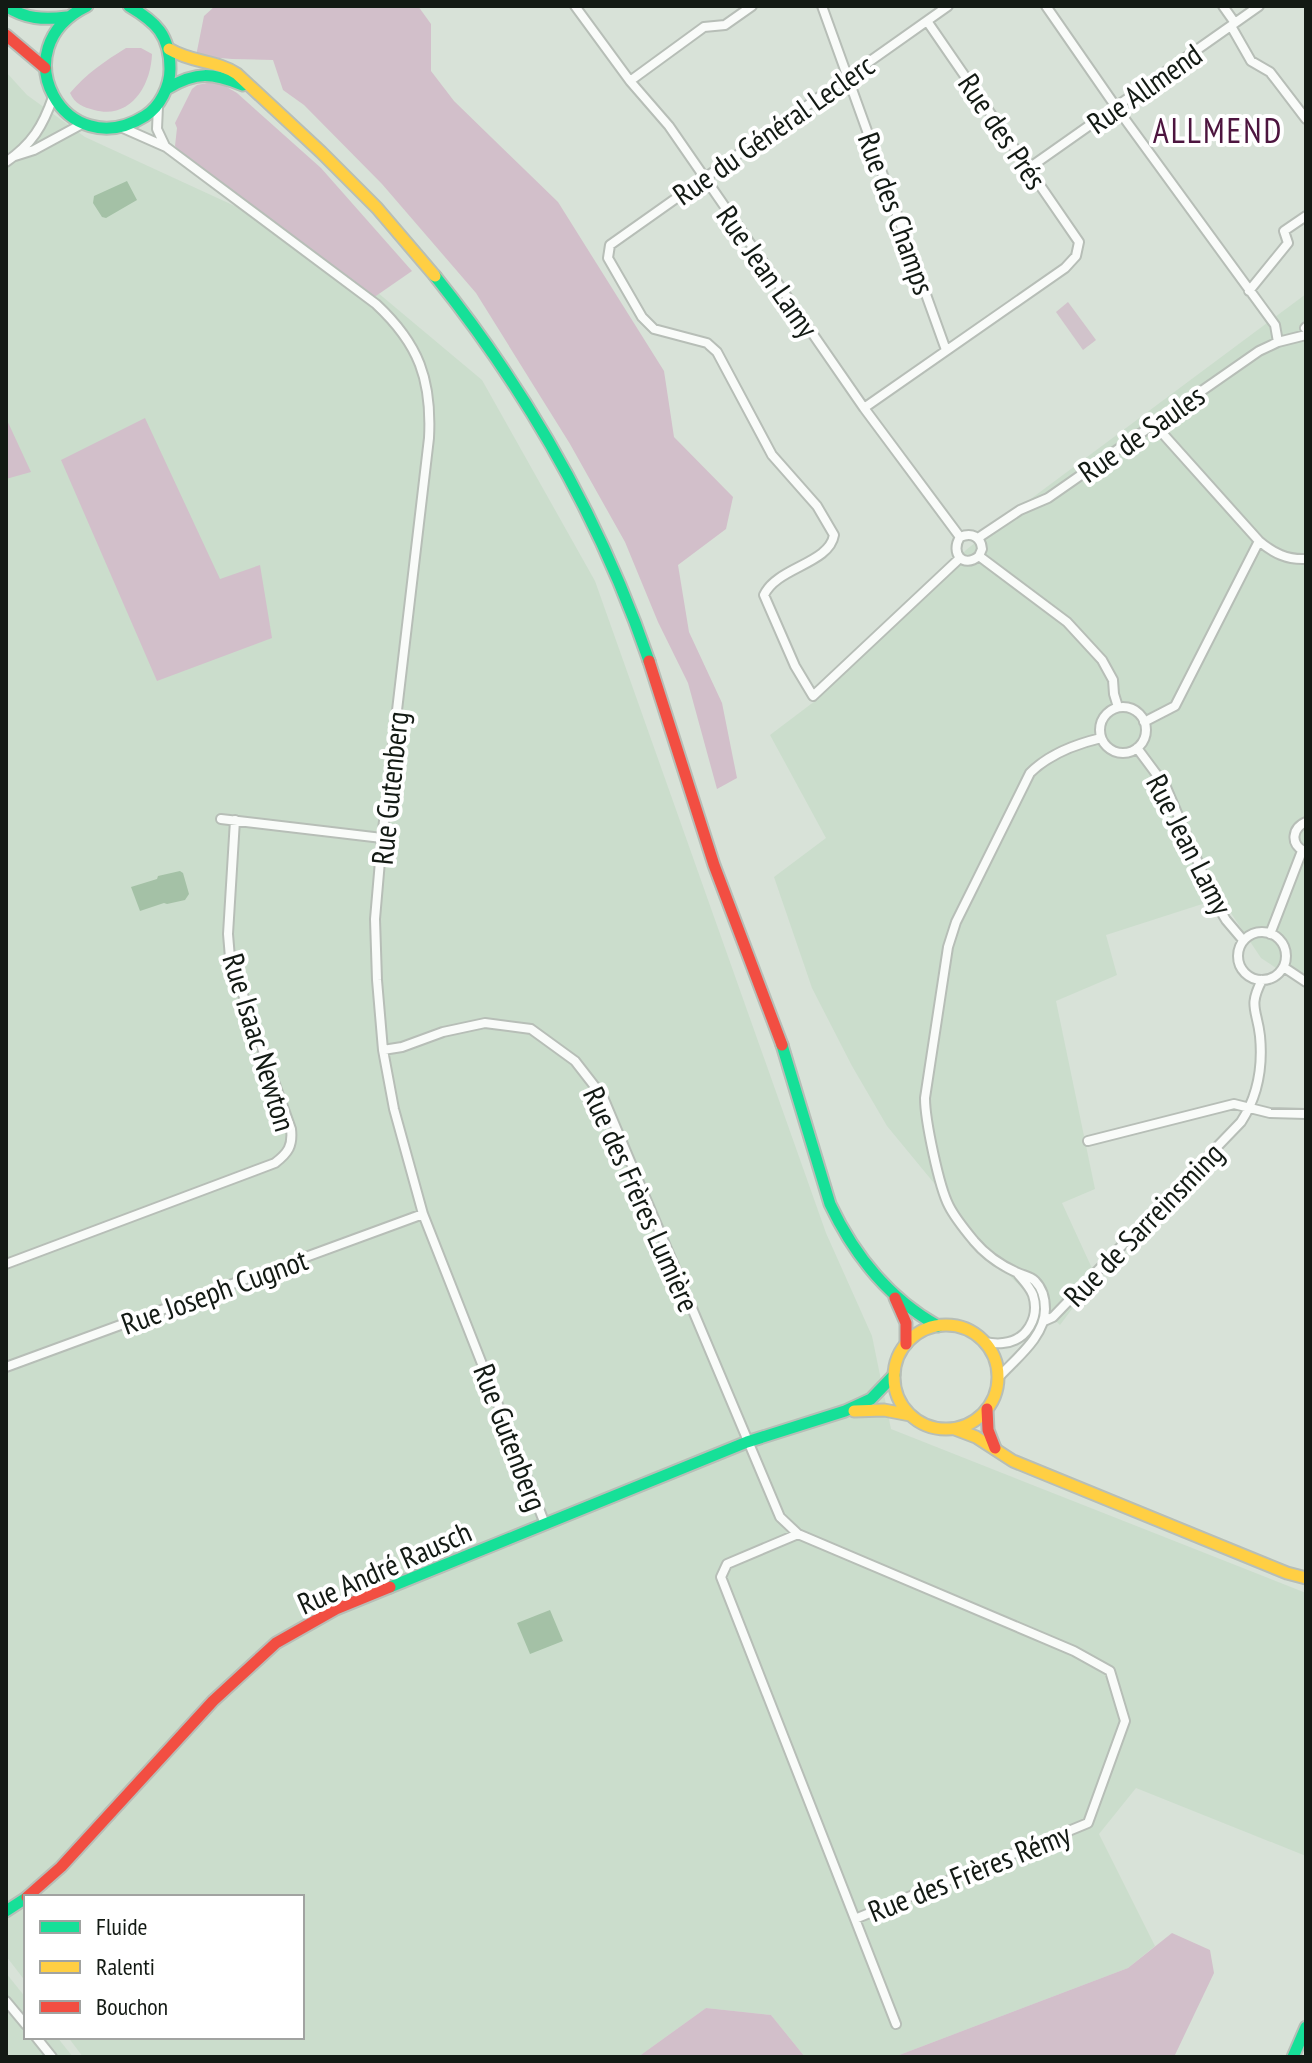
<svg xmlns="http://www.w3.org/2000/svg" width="1312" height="2063" font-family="'PT Sans Narrow',sans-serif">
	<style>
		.built { fill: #cbddcc }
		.green { fill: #d1c3cb }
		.forest { fill: #d2bfca }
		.water { fill: #a4c1a6 }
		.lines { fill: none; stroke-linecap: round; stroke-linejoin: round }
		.street-casing { stroke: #b7beb7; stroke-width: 12 }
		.fast-casing { stroke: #b7beb7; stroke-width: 15 }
		.slow-casing { stroke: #b7beb7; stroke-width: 15 }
		.jam-casing { stroke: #b7beb7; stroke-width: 15 }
		.street { stroke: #f9fbf9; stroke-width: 8 }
		.fast { stroke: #16e098; stroke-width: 11 }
		.slow { stroke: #ffcf43; stroke-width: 11 }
		.jam { stroke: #f24e42; stroke-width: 11 }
		.labels { text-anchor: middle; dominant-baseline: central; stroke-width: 8; stroke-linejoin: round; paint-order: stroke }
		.street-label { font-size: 30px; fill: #131a14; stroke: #fff }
		.quarter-label { font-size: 34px; letter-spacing: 2px; fill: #4d153f; stroke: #fff }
	</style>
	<rect width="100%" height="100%" fill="#d8e2d8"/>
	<path class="built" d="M6,72l21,23 58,42 237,109 160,134 113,201 231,652 46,103 19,93 415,164v263l-170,-68 -37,46 56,112 -27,22 -234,89h-89l-34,-42 -65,-7 -68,49h-555l-15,-20h234v-140h-276v85l-20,-26z
		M1306,294v694l-45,-30 -40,-60 -115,37 11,40 -61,26 39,188 -33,14 34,74 -36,48 -85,-83 -32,-48 -56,-68 -35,-60 -40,-78 -38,-111 52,-39 -56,-103 45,-34 151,-151 66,-52z
		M6,1973l20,25v39h31l16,20h-67z"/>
	<path class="green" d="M1068,302l28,38 -13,10 -27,-38z"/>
	<path class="forest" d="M215,6h203l13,18v47l23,30 104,101 106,169 10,66 59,60 -7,32 -48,36 11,67 33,71 15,75 -20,11 -29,-106 -30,-61 -33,-80 -55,-98 -94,-151 -94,-109 -78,-79 -21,-15 -10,-30 -41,-1 -36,-3 8,-40z
		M126,48h15l11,6c-1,32 -22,66 -58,56 -11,-3 -19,-6 -24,-17 16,-19 35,-32 56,-45z
		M207,83h13l17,10 84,75 91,103 -39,27 -192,-144 -6,-8 2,-18 -2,-5 17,-34 5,-4z
		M6,418l25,54 -25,7z
		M145,418l75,161 40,-14 12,73 -115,43 -96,-221z
		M1172,1933l38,17 4,23 -40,84h-280l234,-89z
		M706,2008l65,7 34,42h-167z"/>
	<path class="water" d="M127,181l10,19 -31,18 -4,-1 -9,-14 1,-7z
		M180,871l3,2 6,21 -4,6 -18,4 -3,-1 -24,8 -9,-24 26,-8 1,-3z
		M550,1610l13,31 -33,13 -13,-31z"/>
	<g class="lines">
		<g class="street-casing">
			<path id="street" d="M575,6l55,75 39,45 195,282 96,129
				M822,6l124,344
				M948,6l-338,239 -2,13 34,59 12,12 53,14 10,9 55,103 45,51 17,29c-5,29 -57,32 -70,60l31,71 18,30 147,-138
				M1046,6l70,101 159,218 3,17
				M1223,6l12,17
				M1231,26l20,35 19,11 36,47
				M630,81l74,-54 21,-2 27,-19
				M158,106l-1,23 8,17
				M123,128l43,19 210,157c43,40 56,76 53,134l-47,400 -7,81 2,61 6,70 11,59 29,105 122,310
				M15,156l19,-6 48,-26
				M6,162c26,-18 37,-36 47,-65
				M1029,168l230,-162
				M1249,291l39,-48 -4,-12 22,-15
				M1305,328l1,-1
				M864,408l201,-140 11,-12 3,-14 -152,-221
				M1155,425l104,116c14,12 28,19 47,18
				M960,537c-10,16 3,32 19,19
				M960,537c12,-5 21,0 22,12l-3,7
				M978,538l42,-28 28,-12 211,-147 19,-9 28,-7
				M979,556l88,66 35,38 11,20 1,14 4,13
				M1100 730a23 23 0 1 1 46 0a23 23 0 1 1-46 0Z
				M1144,722l31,-16 84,-165
				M1137,748l29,39 48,113 12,20 17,20
				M221,819l161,19
				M1304,851c-14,-7 -12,-23 2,-29
				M1238 956a24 24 0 1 1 48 0a24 24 0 1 1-48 0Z
				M1270,934l32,-83
				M1285,968l21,14
				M383,1050l19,-3 41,-15 42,-9 46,6 44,32 28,36 177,420 18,17 276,117 36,20 15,50 -37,102 -233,96 -134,-342 6,-13 71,-30
				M1088,1141l146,-37 36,9 36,1
				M6,1264l269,-101c13,-10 18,-17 16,-34l-61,-171 -2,-24 7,-114
				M1044,1321l9,-4 188,-195c17,-26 22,-55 19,-86 -3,-27 -12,-29 2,-56
				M984,1342c6,1 13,2 19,1 24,-2 37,-26 30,-48 -3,-8 -10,-15 -15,-21
				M6,1367l417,-153
				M998,1378c17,-19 47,-41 47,-69 0,-10 -3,-21 -10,-28 -5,-5 -10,-5 -17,-8 -16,-7 -33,-19 -44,-32 -9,-11 -19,-23 -25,-35 -10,-19 -24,-86 -24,-108l23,-151 8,-25 74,-149c19,-19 46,-29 71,-35
				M855,1919l41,105
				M6,2001l20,24
				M36,2037l16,20"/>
		</g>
		<g class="fast-casing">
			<path id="fast" d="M6,6c19,13 38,14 61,11
				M87,6c-87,42 -22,160 58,110 15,-9 25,-30 25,-47 0,-34 -14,-47 -41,-63
				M168,88c29,-17 44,-15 75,-3
				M435,276c93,116 166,245 214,385
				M782,1045l48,159c24,51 58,94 108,122
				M390,1587l357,-145 98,-31 26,-12 23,-24
				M6,1911l20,-13
				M1293,2057l13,-30"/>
		</g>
		<g class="slow-casing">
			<path id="slow" d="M169,49c23,14 47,11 68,25l84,78 56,56 58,68
				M894 1377a52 52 0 1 1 104 0a52 52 0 1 1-104 0Z
				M854,1411l30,-1 26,5
				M955,1429l21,8 37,24 274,112 19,5"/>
		</g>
		<g class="jam-casing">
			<path id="jam" d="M6,35l39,33
				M649,661l65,204 68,180
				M895,1298l11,25v21
				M987,1409l1,21 7,18
				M27,1897l34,-30 152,-166 63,-58 60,-34 54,-22"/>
		</g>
		<use href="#street" class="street"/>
		<use href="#fast" class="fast"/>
		<use href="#slow" class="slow"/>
		<use href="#jam" class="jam"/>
	</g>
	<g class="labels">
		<g class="street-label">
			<text transform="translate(1144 88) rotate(-35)">Rue Allmend</text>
			<text transform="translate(773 129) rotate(-35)">Rue du Général Leclerc</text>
			<text transform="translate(1003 131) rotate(56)">Rue des Prés</text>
			<text transform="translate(897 213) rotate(70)">Rue des Champs</text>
			<text transform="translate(768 271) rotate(55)">Rue Jean Lamy</text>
			<text transform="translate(1141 433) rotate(-35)">Rue de Saules</text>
			<text transform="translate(389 788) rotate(-84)">Rue Gutenberg</text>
			<text transform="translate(1190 844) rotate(63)">Rue Jean Lamy</text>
			<text transform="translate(260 1042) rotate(73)">Rue Isaac Newton</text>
			<text transform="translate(642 1199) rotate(66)">Rue des Frères Lumière</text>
			<text transform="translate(1143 1224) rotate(-46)">Rue de Sarreinsming</text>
			<text transform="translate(214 1291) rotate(-20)">Rue Joseph Cugnot</text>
			<text transform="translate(511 1437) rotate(69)">Rue Gutenberg</text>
			<text transform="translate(384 1567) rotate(-24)">Rue André Rausch</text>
			<text transform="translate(969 1872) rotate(-22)">Rue des Frères Rémy</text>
		</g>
		<g class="quarter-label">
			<text x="1218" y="130">ALLMEND</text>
		</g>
	</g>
	<rect width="1312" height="2063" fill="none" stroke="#131a14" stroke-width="16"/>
	<rect x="24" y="1895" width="280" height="144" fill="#ffffff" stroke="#a1a3a1" stroke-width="2"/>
	<rect x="40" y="1921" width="40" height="12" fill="#16e098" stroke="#a1a3a1" stroke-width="2"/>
	<text x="96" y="1935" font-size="24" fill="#131a14">Fluide</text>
	<rect x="40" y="1961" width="40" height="12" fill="#ffcf43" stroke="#a1a3a1" stroke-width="2"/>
	<text x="96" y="1975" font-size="24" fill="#131a14">Ralenti</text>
	<rect x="40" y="2001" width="40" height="12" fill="#f24e42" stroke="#a1a3a1" stroke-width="2"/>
	<text x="96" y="2015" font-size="24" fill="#131a14">Bouchon</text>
</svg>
